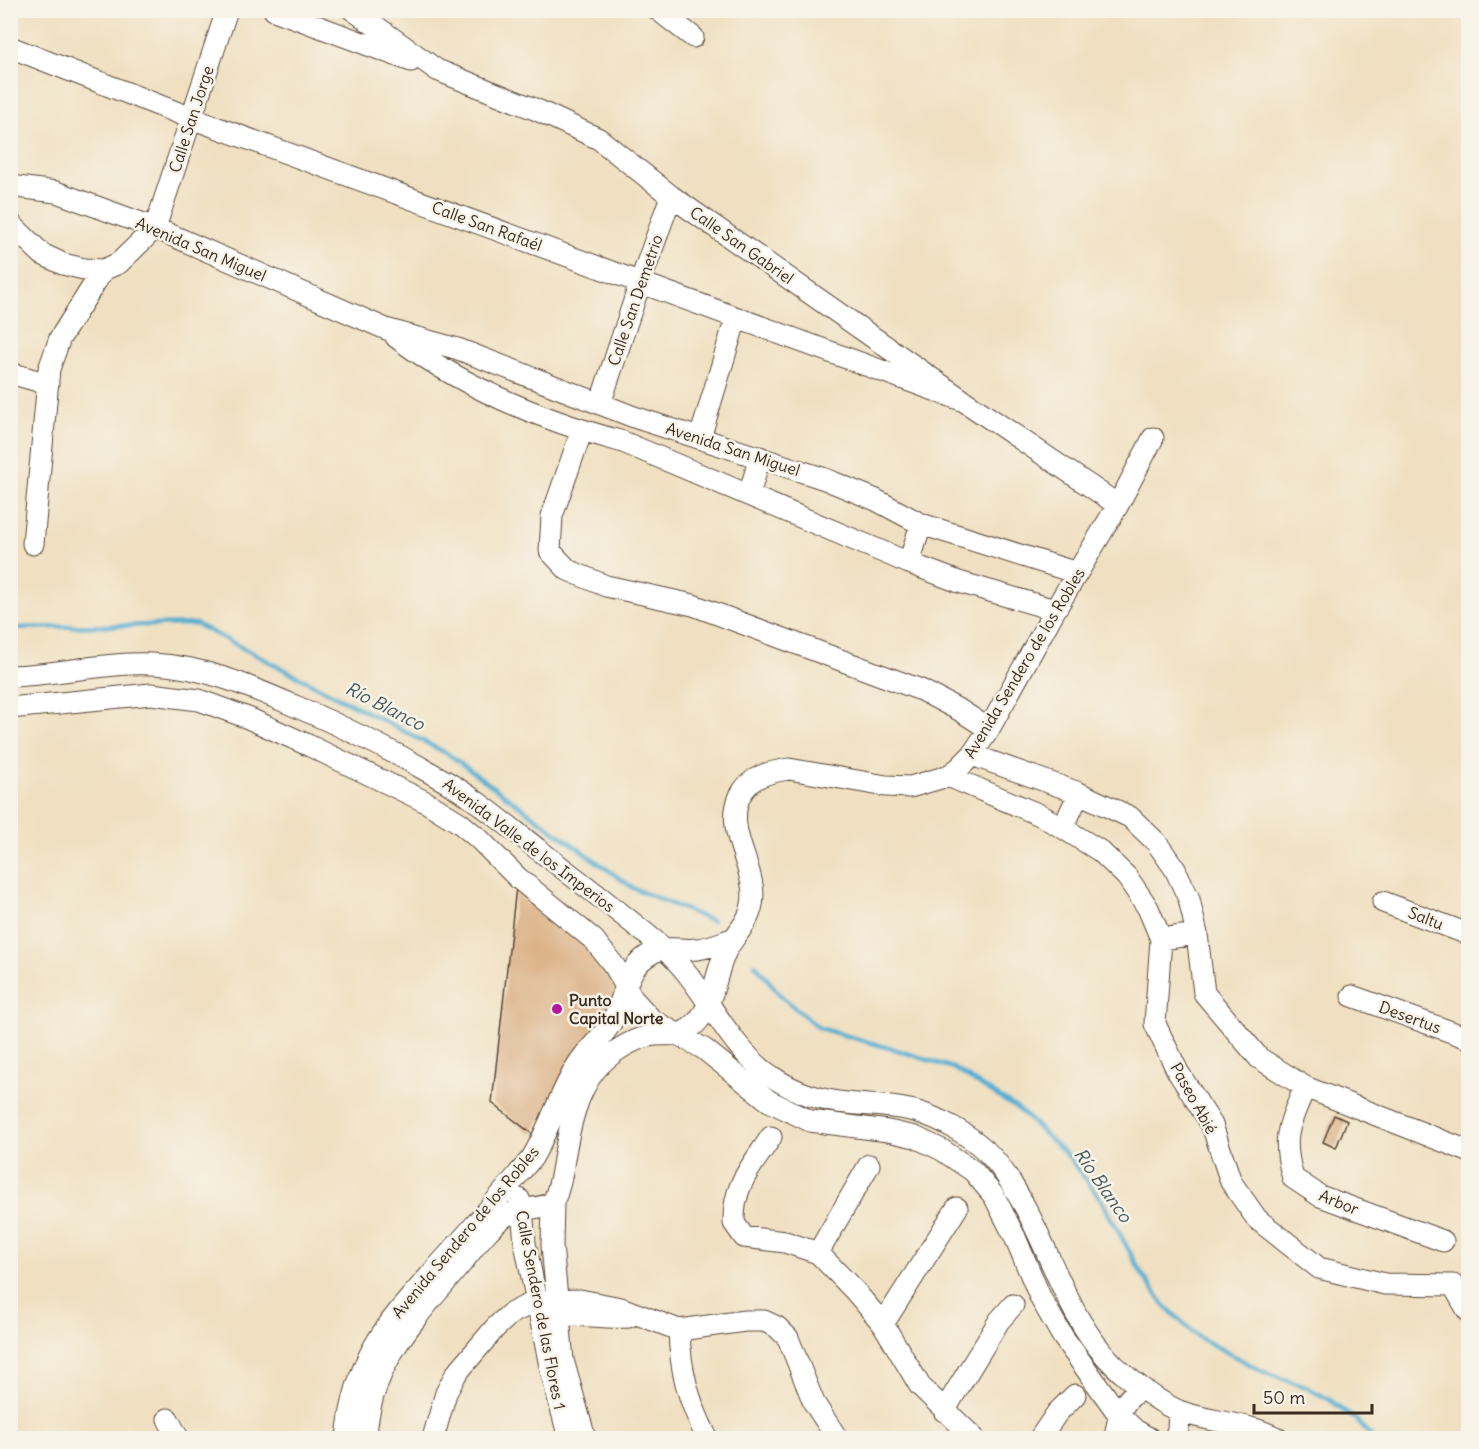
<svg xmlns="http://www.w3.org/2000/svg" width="1479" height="1449" font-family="Delius,sans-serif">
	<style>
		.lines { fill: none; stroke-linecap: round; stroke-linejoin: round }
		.stream { stroke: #53add0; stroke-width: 4.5 }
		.building { fill: #dcb288 }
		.minor-casing { stroke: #564536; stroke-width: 23 }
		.minor { stroke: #fff; stroke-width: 21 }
		.poi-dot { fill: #b5179e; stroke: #f7f3e8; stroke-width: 2 }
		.labels { text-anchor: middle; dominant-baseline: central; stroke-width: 5; stroke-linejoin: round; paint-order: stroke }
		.street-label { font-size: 16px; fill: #3b2a1e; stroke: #f7f3e8 }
		.poi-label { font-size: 16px; font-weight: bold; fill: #3b2a1e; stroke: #f7f3e8; text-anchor: start }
		.water-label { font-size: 18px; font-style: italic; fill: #43585c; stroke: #f7f3e8 }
	</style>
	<rect width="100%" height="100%" fill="#f7f3e8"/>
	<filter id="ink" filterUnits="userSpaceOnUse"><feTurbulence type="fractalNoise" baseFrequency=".0167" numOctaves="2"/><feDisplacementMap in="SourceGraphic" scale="12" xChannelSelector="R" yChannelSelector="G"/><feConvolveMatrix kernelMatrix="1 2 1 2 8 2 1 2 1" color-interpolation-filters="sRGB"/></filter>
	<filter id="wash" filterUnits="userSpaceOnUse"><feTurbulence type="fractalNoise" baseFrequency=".008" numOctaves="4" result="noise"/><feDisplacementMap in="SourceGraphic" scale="24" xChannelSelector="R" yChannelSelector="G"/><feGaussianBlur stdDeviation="1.35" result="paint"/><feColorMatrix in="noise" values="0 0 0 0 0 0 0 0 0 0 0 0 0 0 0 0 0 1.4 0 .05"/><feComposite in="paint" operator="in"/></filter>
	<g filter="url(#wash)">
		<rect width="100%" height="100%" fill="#f0e0c1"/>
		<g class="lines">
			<path class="stream" d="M10,628l186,-4 252,130 185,134 79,33
				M755,964l26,32 38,32 81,23 53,17 65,41 50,47 32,42 42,76 22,31 34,32 68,36 40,14 24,13 25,19 18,19"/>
		</g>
		<g id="blocks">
			<path class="building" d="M516,887l78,63 22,38 -2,15 -61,94 -21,37 -40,-31z
				M1334,1115l13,6 -11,27 -13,-6z"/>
		</g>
	</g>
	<g filter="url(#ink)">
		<use href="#blocks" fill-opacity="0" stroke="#564536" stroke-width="1.5"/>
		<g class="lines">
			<g class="minor-casing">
				<path id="minor" d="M274,10l137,51
					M353,10l84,60 100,40 62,29 72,57 293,205 154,104
					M658,10l35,27
					M10,47l181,71 773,283
					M10,186l46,6 99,36 231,101 72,20 176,68 191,62 51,21 45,24 156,49
					M10,223l32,31 21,10 21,5 19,1 16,-7 36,-35 72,-218
					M396,337c67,51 146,83 227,105l286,121 50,19 96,28
					M10,373l38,11
					M600,404l40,-121 31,-87
					M582,430l-30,86 -2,35 18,19 38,16 87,19 75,28 153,57 40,21 28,18
					M700,438l36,-120
					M749,495l11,-38
					M33,544l16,-175 11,-31 43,-68
					M909,563l12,-39
					M10,676c48,-1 94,-14 142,-12 50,2 97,22 143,42 47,20 96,44 141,70 39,21 73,51 108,78 40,31 80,61 118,93 45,38 62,99 112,131 21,14 48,23 73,25 24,3 48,2 71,9 23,7 50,22 68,39 17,16 29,38 40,58 31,58 47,124 100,167 16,13 34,27 53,35 32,12 68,11 98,27
					M10,708l141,-14 48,6 49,18 60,27 118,57 34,21 19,16 39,39 76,62 21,27 17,31 20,22 52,29 65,52 41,20 78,10 27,6 27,13 31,21 21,25 21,41 26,62 22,38 56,78 16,15 14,8
					M972,755l107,38 51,24 26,25 19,27 14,30 8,35 7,59 55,65 46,29 163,64
					M948,776l92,39 23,13 37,23 27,26 21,31 13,31 -6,85 23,48 34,53 19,57 26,37 62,49 66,16 68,1 15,26
					M1063,828l16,-35
					M1383,902l85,32
					M1161,939l36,-5
					M1352,996l116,42
					M1305,1087c-16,38 -24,49 -12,91l27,18 123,45
					M771,1137c-20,31 -38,47 -37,86l10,14 41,5 33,11 36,37 29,34 37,62 54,52
					M519,1199l3,11 3,33 26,128 18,67
					M553,1202l-1,44 11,114 22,78
					M818,1253l51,-88
					M547,1316c26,-4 55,3 82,1
					M883,1324l74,-116
					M679,1330c1,42 10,71 28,108
					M944,1411l55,-90 14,-16
					M168,1419l10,19
					M347,1438c9,-89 45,-119 101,-183 29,-31 56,-64 84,-97 18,-30 27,-64 46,-94 10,-16 25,-26 34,-43 14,-24 12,-53 40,-68 14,-8 29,-2 45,-4 12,-1 23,-6 35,-10
					M366,1438c3,-74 50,-120 95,-174 12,-15 31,-42 48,-50 14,-8 30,-3 44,-12 8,-16 9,-32 12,-49 5,-28 12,-61 31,-84 13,-15 34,-29 53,-33 14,-3 28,2 40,-7 24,-16 25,-52 36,-76 6,-13 16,-22 22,-34 22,-41 -26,-81 -7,-123 10,-20 29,-24 49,-27l97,17 24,1 38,-11 11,-8 13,-13 17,-26 66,-119 63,-105 35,-67
					M433,1438l13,-45 10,-19 39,-46 15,-14 18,-9 20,-4 32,-1 41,8 58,22 66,-9h19l13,6 11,11 26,65 23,35
					M1040,1438l17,-25 18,-18
					M1115,1438c3,-21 6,-40 28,-49
					M1175,1438l3,-9 1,-18"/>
			</g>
			<use href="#minor" class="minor"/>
		</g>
	</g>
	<circle class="poi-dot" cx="557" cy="1009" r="6"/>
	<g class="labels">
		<g class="street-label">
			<text transform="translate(191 119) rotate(-72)">Calle San Jorge</text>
			<text transform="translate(487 226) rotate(20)">Calle San Rafaél</text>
			<text transform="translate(742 245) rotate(35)">Calle San Gabriel</text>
			<text transform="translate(201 249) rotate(23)">Avenida San Miguel</text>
			<text transform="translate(635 300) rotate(-71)">Calle San Demetrio</text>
			<text transform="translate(733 449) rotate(18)">Avenida San Miguel</text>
			<text transform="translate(1024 663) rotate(-59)">Avenida Sendero de los Robles</text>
			<text transform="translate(529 845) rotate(37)">Avenida Valle de los Imperios</text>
			<text transform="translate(1426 918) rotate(21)">Saltu</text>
			<text transform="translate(1410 1017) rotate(20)">Desertus</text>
			<text transform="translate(1194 1098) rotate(61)">Paseo Abié</text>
			<text transform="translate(1339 1202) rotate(22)">Arbor</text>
			<text transform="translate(465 1232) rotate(-50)">Avenida Sendero de los Robles</text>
			<text transform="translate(541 1310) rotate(79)">Calle Sendero de las Flores 1</text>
		</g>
		<g class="poi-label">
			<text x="569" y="1000">Punto<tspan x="569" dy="18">Capital Norte</tspan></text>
		</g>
		<g class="water-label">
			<text transform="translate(385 706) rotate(27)">Río Blanco</text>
			<text transform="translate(1103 1185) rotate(55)">Río Blanco</text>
		</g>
	</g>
	<rect width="1479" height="1449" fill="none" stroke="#f7f3e8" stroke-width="36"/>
	<path d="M1254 1404v9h118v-9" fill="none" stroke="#3b2a1e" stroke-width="3"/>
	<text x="1263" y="1404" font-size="18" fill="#3b2a1e" stroke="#f7f3e8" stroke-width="4.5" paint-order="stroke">50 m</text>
</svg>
